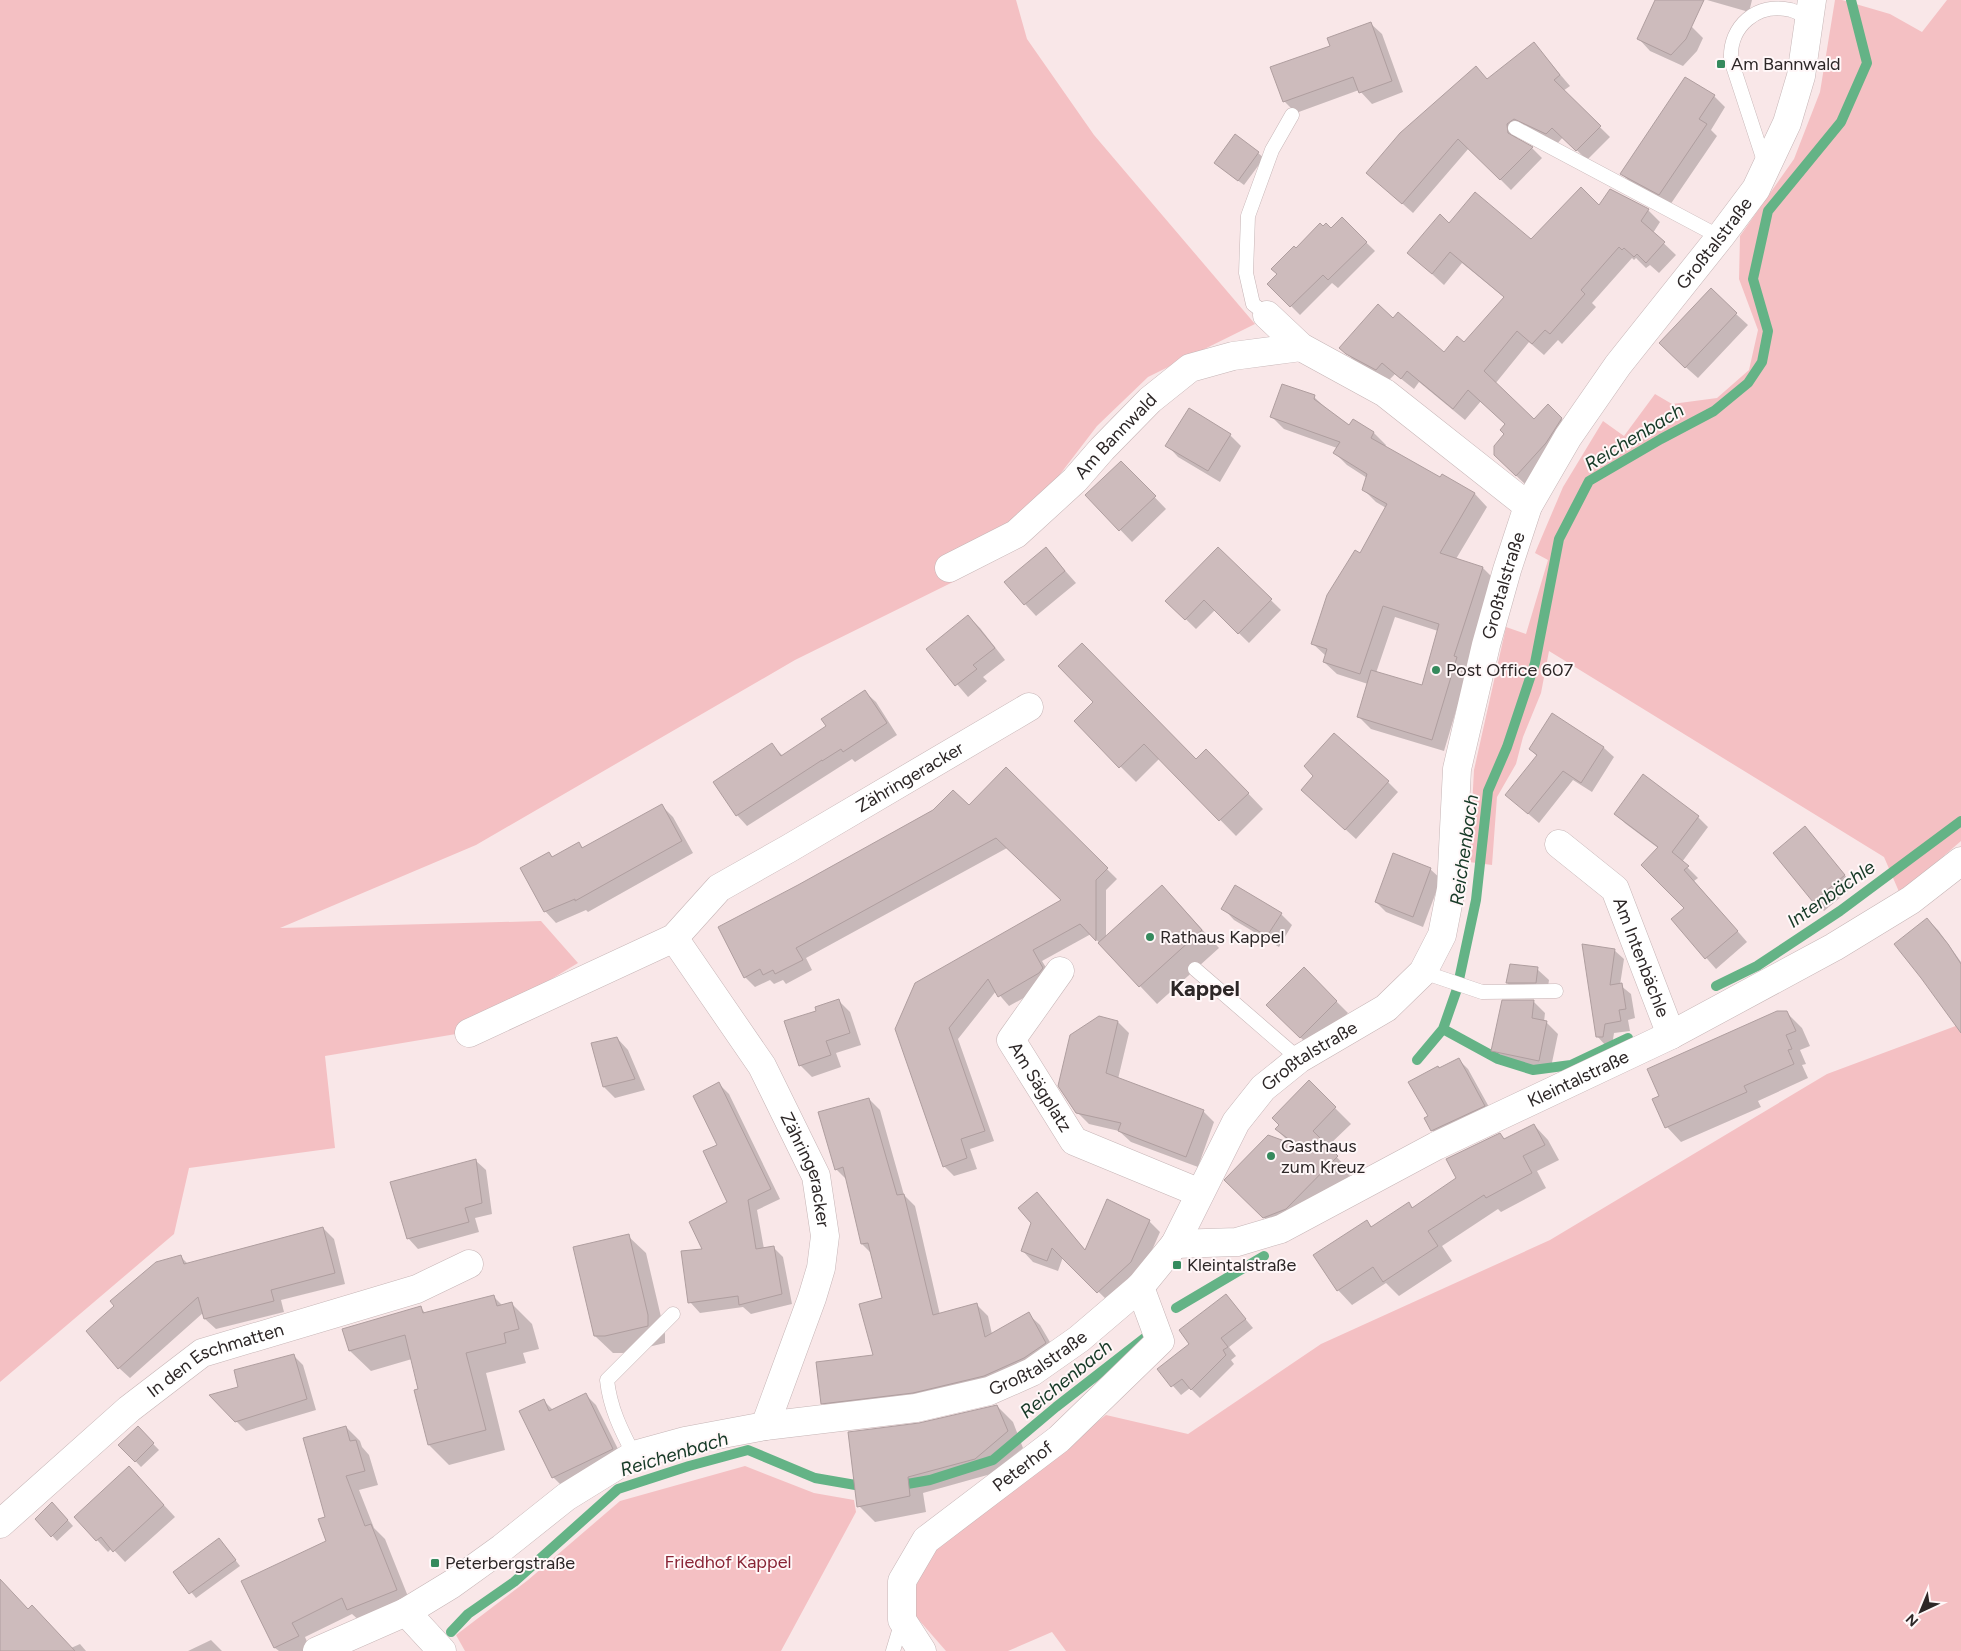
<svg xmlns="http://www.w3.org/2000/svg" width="1961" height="1651" font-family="Figtree,sans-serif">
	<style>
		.green { fill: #f4c0c3 }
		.shadow { fill: #0003; fill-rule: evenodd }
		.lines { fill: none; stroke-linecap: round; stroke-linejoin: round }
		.stream { stroke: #64b386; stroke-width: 10 }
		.building { fill: #cdbbbc; stroke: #af9e9f }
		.lane-casing { stroke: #c6b5b6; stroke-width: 15 }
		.street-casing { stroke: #c6b5b6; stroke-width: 29 }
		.lane { stroke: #fff; stroke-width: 14 }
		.street { stroke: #fff; stroke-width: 28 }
		.poi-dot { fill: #358a5d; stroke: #fff7f8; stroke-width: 2 }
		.labels { text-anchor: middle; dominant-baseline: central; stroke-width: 4; stroke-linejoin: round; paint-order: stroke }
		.poi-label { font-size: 18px; fill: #2d2727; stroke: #fff7f8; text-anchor: start }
		.street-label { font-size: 18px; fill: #2d2727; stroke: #fff7f8 }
		.park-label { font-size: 18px; fill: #892536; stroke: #fff7f8 }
		.water-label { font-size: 19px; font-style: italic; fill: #163926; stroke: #fff7f8 }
		.district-label { font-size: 22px; font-weight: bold; fill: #2d2727; stroke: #fff7f8 }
	</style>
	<rect width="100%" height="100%" fill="#f9e7e8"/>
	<path class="green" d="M0,0h1016l11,39 67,96 161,189 -107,53 -51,49 -49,64 -37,42 -56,49 -160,79 -319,185 -196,83 261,-7 37,42 -116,70 -137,23 10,92 -146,20 -15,66 -174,148z
		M1835,0h7l48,14 32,18 25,-32h14v841l-61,53 -16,-37 -335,-206 -8,42 -18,44 -7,27 -19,33 -5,68 -23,-3 5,-92 32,-143 20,7 22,-74 -13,-7 28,-66 40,-66 21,15 31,-42 17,10 45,-6 32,-28 9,-40 -19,-51 1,-43 54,-77 26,-67z
		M1961,1024v627h-895l-14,-19 -44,19h-62l-35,-40 12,-56 183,-140 82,19 133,-90 229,-104 277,-166z
		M745,1466l69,27 40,7 2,12 -75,139h-316l-9,-16 72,-55 92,-79z"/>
	<path class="shadow" d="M1707,0h45l-3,12z
		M1370,23l12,11 21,58 -31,12 -13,-14 -63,23 -11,-11 -13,-34 59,-22z
		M1692,27l11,11 -6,13 -14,15 -33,-15 -11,-12z
		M1534,44l36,42 -7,5 47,46 -23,23 -24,-23 -6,7 -40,-9v5l15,8 10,10 -31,32 -42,-42 -56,65 -45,-40 108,-105 12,12z
		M1714,96l11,11 -14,23 6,6 -47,69 -37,-20 -11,-11z
		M1258,153l6,5 -20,27 -23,-17z
		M1611,190l37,20 12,12 -7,11 23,22 -17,18 -9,-8 -4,3 -10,-10 -2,2 -2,-2 -40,45 4,4 -34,37 -4,-4 -14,15 -15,-13 -34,42 39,37 14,-15 25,24 -45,57 -21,-20 -1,-42 -25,-24 -16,19 -46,-38 -5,7 -19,-15 -7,7 -29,-16 -18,-17 52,-29 51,34 20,-9 41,-46 -43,-35 -18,22 -35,-32 40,-28 82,16 68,-34z
		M1342,219l33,32 -37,37 -6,-5 -32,32 -31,-31 27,-34 27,-22 8,2z
		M1736,314l12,11 -50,53 -26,-23z
		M1314,397l13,12 23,17 24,7 12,12 -1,2 55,32 2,-4 33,19 12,13 -31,52 27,9 12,12 -51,171 -73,-22 -12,-12 9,-33 -31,-10 -13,-12 2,-6 -14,-13 74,-135 -10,-6 -13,-13 4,-11 -20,-13 -12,-12 2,-5 -53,-19 -12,-12zM1395,617l43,14 -16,56 -46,-14z
		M1230,435l11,11 -21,36 -42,-25 -11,-12z
		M1121,462l45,47 -34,33 -45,-47z
		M1046,549l30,34 -40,33 -11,-12z
		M1218,549l63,61 -32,33 -34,-33 -19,19 -29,-28z
		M968,616l12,12 25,32 -22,17 4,4 -19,16 -41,-48z
		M865,692l11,10 21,33 -42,27 -3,-3 -105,67 -10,-11 35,-70 11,11 45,-30z
		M1552,715l52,33 10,9 -22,35 -19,-12 -34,43 -32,-28 30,-39 -7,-7z
		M1075,721l121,39 26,6 41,43 -27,27 -76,-78 -24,24z
		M1006,769l111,110 -11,11v48l73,-34 40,44 -62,56 -66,-70 -49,27 11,18 -4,5 -40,22 -13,-15 -38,48 36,102 -24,8 7,20 -23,7 -10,-10 -47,-137 166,-128 -56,-53 -201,110 6,12 -26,14 -3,-4 -9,4 -4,-4 -15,7 -10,-10 224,-170z
		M1388,782l10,10 -42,47 -43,-39z
		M662,806l11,11 20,36 -105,59 -2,-2 -30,13 -11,-12 4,-58 4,5 26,-14 4,4z
		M1615,814l83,3 10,10 -26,35 16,16 -4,3 53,61 -31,27 -43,-49 12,-12 -27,-60 -32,-24z
		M1805,828l49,58 -30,25 -50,-58z
		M1430,869l11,10 -18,48 -37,-15 -10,-10z
		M1223,908l58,6 11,11 -13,22 -45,-27z
		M1927,919l11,11 23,32v65z
		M1614,950l10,9 -4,26 11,9 4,24 -7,2 2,11 -16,2 -2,13h-6l-9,-10z
		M1304,969l44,44 -36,36 -44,-44z
		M1537,969l12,11 -2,13 -29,1 -11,-11z
		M838,1000l12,12 11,33 -25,8 5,14 -29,10 -12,-12 18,-54z
		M1533,1001l12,12 -1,9 3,1 11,11 -8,38 -46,-10 -12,-12z
		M1787,1013l15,15 8,18 -10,4 6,14 -4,1 6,13 -50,23 3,6 -80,35 -14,-15 -13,-28z
		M1118,1022l11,11 -11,46 85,32 11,11 -16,45 -67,-25 -12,-11 -30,-7 -12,-12z
		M617,1038l11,12 17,40 -30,8 -11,-11z
		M1458,1059l10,10 26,47 -52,24 -10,-10 -2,-14z
		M1309,1082l42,42 -24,23 25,26 -50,51 -22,9 -38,-37 52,-49 -18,-18z
		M719,1084l10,10 51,105 -23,11 7,39 9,-2 10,10 9,47 -41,10 -8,-7 -43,6 -10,-11 14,-52 25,-47 -11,-58z
		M869,1099l11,11 24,85 11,11 25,109 37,-10 11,11 4,18 36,-20 12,11 17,29 -21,15 -203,45 -11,-11 53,-47 9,-57 -12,-45 -10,-10 -15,-64 -11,-11z
		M1534,1125l14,15 11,20 -22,11 9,17 -45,24 -3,-3 -56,37 10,15 -53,35 -13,-13 -34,22 -14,-15 29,-68 5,5 37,-23 5,5 44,-30 42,-45 5,6z
		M475,1160l11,10 6,44 -17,4 4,14 -61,17 -10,-11z
		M1037,1194l49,57 63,-30 11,11 -18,41 -32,30 -47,-46 -5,14 -25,-9 -11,-12 10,-27z
		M323,1228l11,11 11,45 -64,16 3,12 -68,17 -11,-10 -1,-7 -74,66 -11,-10 62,-111 7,7z
		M628,1236l18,17 19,81v9l-42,10h-10l-18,-17z
		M1226,1296l27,32 -24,19 7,9 -5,4 3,4 -34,34 -10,-10 -9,7 -23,-26 32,-25z
		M494,1297l9,9 9,-2 20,20 7,25 -16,4 3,10 -40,10 19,77 -56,15 -20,-20 -9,-55 -8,-31 -41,12 -21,-20 -6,-22 77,-21 5,6z
		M293,1355l10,10 13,45 -70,21 -35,-35 29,-8z
		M586,1395l10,10 27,54 -59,29 -11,-11 -33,-65 24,-11 9,9z
		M997,1406l16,16 10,26 -32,26 -68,19 3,19 -51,10 -16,-16 61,-82z
		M346,1427l14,14 2,6 7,8 9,30 -19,5 15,38 11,11 26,65 -49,19 -10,-9 -47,23 6,14h-32l-4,-3 -32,-67 85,-39 -1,-24z
		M138,1428l21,22 -18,17 -21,-22z
		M140,1479l35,38 -50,45 -13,-14 -4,4 -32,-35z
		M58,1509l15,17 -16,15 -20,-22z
		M219,1539l21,27 -44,32 -21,-26z
		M0,1580l28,30 43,38 9,-4 6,7h-86z
		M211,1640l11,11h-34z"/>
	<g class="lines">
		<path class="stream" d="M1716,986l41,-20 83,-55 121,-90
			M1443,1029l55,30 35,11 38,-5 57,-27
			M1417,1060l26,-31 14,-40 19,-89 12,-109 19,-44 28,-84 24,-124 30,-58 72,-42 53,-28 34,-28 14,-21 6,-31 -15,-52 15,-68 73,-89 26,-59 -16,-63
			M1176,1308l88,-52
			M896,1486l34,-6 63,-20 63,-53 90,-70
			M451,1632l17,-18 46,-32 104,-93 71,-23 59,-16 67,28 52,9"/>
	</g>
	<path class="building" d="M1655,0h49l-18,39 -15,16 -34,-16z
		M1371,22l21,59 -33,12 -6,-16 -70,25 -13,-35 60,-21 -3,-8z
		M1534,42l26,33 -6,5 47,46 -25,25 -24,-23 -6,6 -32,-15 -7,5 1,9 25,14 -33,33 -42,-41 -56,65 -36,-31 34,-40 76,-67 11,13z
		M1685,77l30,18 -16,24 8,5 -48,71 -39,-21z
		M1235,134l24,18 -21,29 -24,-18z
		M1581,187l18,18 11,-16 39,20 -8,12 24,21 -19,21 -9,-9 -3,3 -10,-9 -2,2 -3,-3 -38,43 4,4 -35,40 -5,-4 -13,14 -15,-13 -33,40 50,48 14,-15 14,14 -16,25 -30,33 -22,-21v-9l10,-12 -4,-4 5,-6 -37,-34 -15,19 -46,-38 -6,8 -19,-16 -6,7 -30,-16 -7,-6 39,-44 15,14 5,-6 46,40 13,-16 7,6 40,-45 -54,-45 -18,22 -25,-21 33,-39 9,9 26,-31 56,47z
		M1342,217l25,25 -39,38 -5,-5 -33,32 -23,-23 10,-10 -6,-5 23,-23 2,2 24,-25 3,3 3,-3 5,5z
		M1711,288l26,25 -52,55 -26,-25z
		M1282,384l33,11 -1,4 35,26 4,-6 21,13 -3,6 69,39 2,-3 33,19 -35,60 43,14 -29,89 3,1 -25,83 -75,-23 14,-47 51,15 17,-61 -56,-18 -23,68 -37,-12 4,-13 -16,-5 16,-49 28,-45 5,3 27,-49 -25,-14 5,-16 -34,-21 7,-11 -70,-25z
		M1189,408l42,26 -23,37 -43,-25z
		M1121,461l35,35 -37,35 -34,-36z
		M1046,547l19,24 -41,34 -20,-23z
		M1218,547l54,52 -34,35 -34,-34 -19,20 -20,-19z
		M968,615l27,33 -22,17 4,4 -22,17 -29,-37z
		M1082,643l114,116 10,-10 43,44 -30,28 -75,-77 -25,24 -45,-47 19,-19 -35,-36z
		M865,690l22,33 -44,29 -2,-3 -19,12v-1l-86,56 -23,-34 59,-39 9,13 45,-30 -5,-7z
		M1552,713l52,34 -23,36 -18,-12 -35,43 -23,-19 32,-40 -8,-6z
		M1334,733l55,48 -44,49 -44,-40 12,-14 -9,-10z
		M1006,767l102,101 -12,12v61l-16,-17 -47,26 10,18 -4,5 -41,24 -10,-18 -39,49 36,103 -24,8 6,19 -24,9 -48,-138 20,-46 146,-83 -65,-62 -200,110 7,12 -28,14 -2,-4 -10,5 -3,-6 -16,9 -26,-51 80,-42 135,-75 20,-20 16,15z
		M1643,774l56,42 -27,36 17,14 -5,4 54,61 -33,28 -34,-40 13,-11 -43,-43 17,-18 -44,-33z
		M662,804l20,37 -107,60v-2l-31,13 -24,-44 29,-16 3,5 27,-15 3,6z
		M1805,826l40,49 -32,27 -40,-49z
		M1393,853l38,15 -18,49 -38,-15z
		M1162,885l40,45 -63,57 -41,-44z
		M1235,885l47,28 -15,23 -46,-27z
		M1927,918l21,26 13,20v69l-40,-55 -27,-34z
		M1582,944l33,5 -5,36 12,-2 4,26 -7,1 2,11 -16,3 -2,13h-7z
		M1510,964l28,3 -2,16h-30z
		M1304,967l33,34 -37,37 -34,-33z
		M839,999l11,34 -24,8 5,14 -32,11 -15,-45 32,-10 -1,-4z
		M1502,1000h32l-2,18 15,3 -8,40 -48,-10z
		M1777,1011h10l9,20 -10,4 6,14 -4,1 6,14 -50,22 3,6 -82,36 -13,-29 7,-3 -12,-27z
		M1099,1016l19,5 -12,52 98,37 -18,47 -68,-26 3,-8 -45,-10 -18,-27 12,-51z
		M617,1037l18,42 -32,8 -12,-44z
		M1459,1058l26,48 -54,25 -7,-13 4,-2 -20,-34 30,-16 1,2z
		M1309,1080l27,27 -23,24 25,25 -52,53 -23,9 -39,-38 44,-45 22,8 1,-2 -16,-12 4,-4 -7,-7z
		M719,1082l52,107 -23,11 8,49 18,-3 8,48 -43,11 -1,-9 -50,7 -7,-52 21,-2 -13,-27 38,-20 -24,-51 14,-6 -24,-49z
		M869,1098l28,97 7,-1 29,121 44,-12 8,34 44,-25 17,31 -22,15 -40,18 -71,17 -92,11 -5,-42 57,-7 -14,-51 23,-6 -14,-55 -7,1 -18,-77 -8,3 -17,-58z
		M1534,1124l11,21 -22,11 9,17 -46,25 -2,-3 -56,36 10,15 -55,36 -10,-15 -36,24 -24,-36 54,-35 4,7 38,-25 3,6 44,-30 -10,-19 54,-26 4,6z
		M476,1159l6,44 -17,5 4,14 -62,17 -17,-57z
		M1037,1192l48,58 22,-51 43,21 -19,42 -34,31 -45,-45 -5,13 -26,-10 10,-28 -13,-15z
		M323,1227l12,46 -64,17 3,11 -70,18 -6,-22 -80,72 -32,-38 28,-25 -4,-5 46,-39 25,-7 3,9z
		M629,1234l19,81v11l-43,10h-11l-21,-89z
		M1226,1294l20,25 -25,19 7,9 -5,3 3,5 -35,35 -9,-11 -11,8 -14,-18 32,-25 -10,-14z
		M494,1295l3,11 15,-4 7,27 -15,4 2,10 -40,10 20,77 -58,15 -14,-55 4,-1 -13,-54 -56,16 -7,-22 79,-23 2,7z
		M294,1354l13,45 -72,23 -26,-27 29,-8 -4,-17z
		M586,1393l27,56 -61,29 -33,-67 25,-12 5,12z
		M997,1405l11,26 -33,28 -67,18 2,19 -53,11 -9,-75 71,-9z
		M138,1426l16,17 -19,19 -17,-17z
		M346,1426l4,15 6,-1 9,31 -19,5 19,50 6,-2 26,66 -50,20 -5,-12 -50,25 7,13 -25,12 -33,-67 85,-40 -8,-22 7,-2 -22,-79z
		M129,1466l35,39 -51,47 -12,-15 -5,4 -22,-24z
		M52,1502l16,18 -17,17 -16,-18z
		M219,1538l17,22 -47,34 -16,-22z
		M0,1579l28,30 4,-4 43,46h-75z"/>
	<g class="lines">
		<g class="lane-casing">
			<path id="lane" d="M1515,128l205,109
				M1765,164l-34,-104c-2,-34 26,-58 60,-50 6,2 12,5 18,7
				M1267,315l-14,-11 -7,-31 2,-57 24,-66 20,-35
				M1195,969l104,90
				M1423,972l59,20 74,-1
				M634,1455c-13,-25 -24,-47 -27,-75l66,-66
				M893,1651l9,-30"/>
		</g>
		<g class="street-casing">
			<g id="street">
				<path d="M1267,315l34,32 84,46 143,113"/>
				<path id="s1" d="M949,568l67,-34 59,-54 27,-31 48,-49 40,-32 43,-12 68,-9"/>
				<path id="s2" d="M1559,844l56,45 56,146"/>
				<path id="s3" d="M674,938l88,128 54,110 9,60 -4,32 -9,30 -47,128"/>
				<path id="s4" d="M1060,971l-49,69 63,101 126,52"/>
				<path id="s5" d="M469,1033l205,-95 45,-50 69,-39 241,-142"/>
				<path id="s6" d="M1175,1244l62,-2 44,-13 155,-83 235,-111 163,-88 77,-47 50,-39"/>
				<path id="s7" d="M0,1524l129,-115 73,-56 215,-64 52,-25"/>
				<path d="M406,1612l36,39"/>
				<path id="s8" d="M317,1651l89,-39 46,-28 50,-36 64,-51 68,-42 51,-14 80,-15 151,-18 73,-17 43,-19 47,-33 61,-52 35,-43 61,-122 27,-34 36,-29 87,-51 37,-36 19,-37 9,-46 6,-120 29,-124 21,-75 21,-64 40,-69 50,-72 102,-128 36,-48 31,-66 14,-47 11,-76"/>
				<path id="s9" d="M922,1651l-20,-31v-39l24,-41 133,-101 101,-98 -20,-54"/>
			</g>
		</g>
		<use href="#lane" class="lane"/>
		<use href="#street" class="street"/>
	</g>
	<g class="poi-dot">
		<rect x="1716" y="59" width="10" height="10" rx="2.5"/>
		<circle cx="1436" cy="670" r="5"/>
		<circle cx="1150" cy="937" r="5"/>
		<circle cx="1271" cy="1156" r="5"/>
		<rect x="1172" y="1260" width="10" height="10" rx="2.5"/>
		<rect x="430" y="1558" width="10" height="10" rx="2.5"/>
	</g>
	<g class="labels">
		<g class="poi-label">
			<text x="1731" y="64">Am Bannwald</text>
			<text x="1446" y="670">Post Office 607</text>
			<text x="1160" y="937">Rathaus Kappel</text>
			<text x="1281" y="1146">Gasthaus<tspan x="1281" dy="21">zum Kreuz</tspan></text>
			<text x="1187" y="1265">Kleintalstraße</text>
			<text x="445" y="1563">Peterbergstraße</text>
		</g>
		<g class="street-label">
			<text stroke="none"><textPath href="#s8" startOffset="2158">Großtalstraße</textPath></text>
			<text stroke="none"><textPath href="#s1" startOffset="215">Am Bannwald</textPath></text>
			<text stroke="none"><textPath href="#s8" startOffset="1752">Großtalstraße</textPath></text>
			<text stroke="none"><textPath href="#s5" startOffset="514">Zähringeracker</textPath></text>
			<text stroke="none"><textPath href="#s2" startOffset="145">Am Intenbächle</textPath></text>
			<text stroke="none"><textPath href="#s8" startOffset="1212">Großtalstraße</textPath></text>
			<text stroke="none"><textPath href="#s6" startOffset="441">Kleintalstraße</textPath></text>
			<text stroke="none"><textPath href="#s4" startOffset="140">Am Sägplatz</textPath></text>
			<text stroke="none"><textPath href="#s3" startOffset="269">Zähringeracker</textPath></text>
			<text stroke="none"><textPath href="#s8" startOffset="792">Großtalstraße</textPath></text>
			<text stroke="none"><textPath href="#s7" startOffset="274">In den Eschmatten</textPath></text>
			<text stroke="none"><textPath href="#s9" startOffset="245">Peterhof</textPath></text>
		</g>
		<g class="park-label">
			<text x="728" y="1562">Friedhof Kappel</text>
		</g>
		<g class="water-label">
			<text transform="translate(1634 437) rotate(-31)">Reichenbach</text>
			<text transform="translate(1464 850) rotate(-82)">Reichenbach</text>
			<text transform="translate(1831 894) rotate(-35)">Intenbächle</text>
			<text transform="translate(1066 1379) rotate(-39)">Reichenbach</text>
			<text transform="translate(674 1454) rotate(-17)">Reichenbach</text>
		</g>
		<g class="district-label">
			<text x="1205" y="988">Kappel</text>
		</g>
	</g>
	<g transform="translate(1921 1611) rotate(224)" stroke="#fff7f8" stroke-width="4" paint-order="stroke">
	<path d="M0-4L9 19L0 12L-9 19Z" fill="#2d2727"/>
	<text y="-8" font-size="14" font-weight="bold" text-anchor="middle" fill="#2d2727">N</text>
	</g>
</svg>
